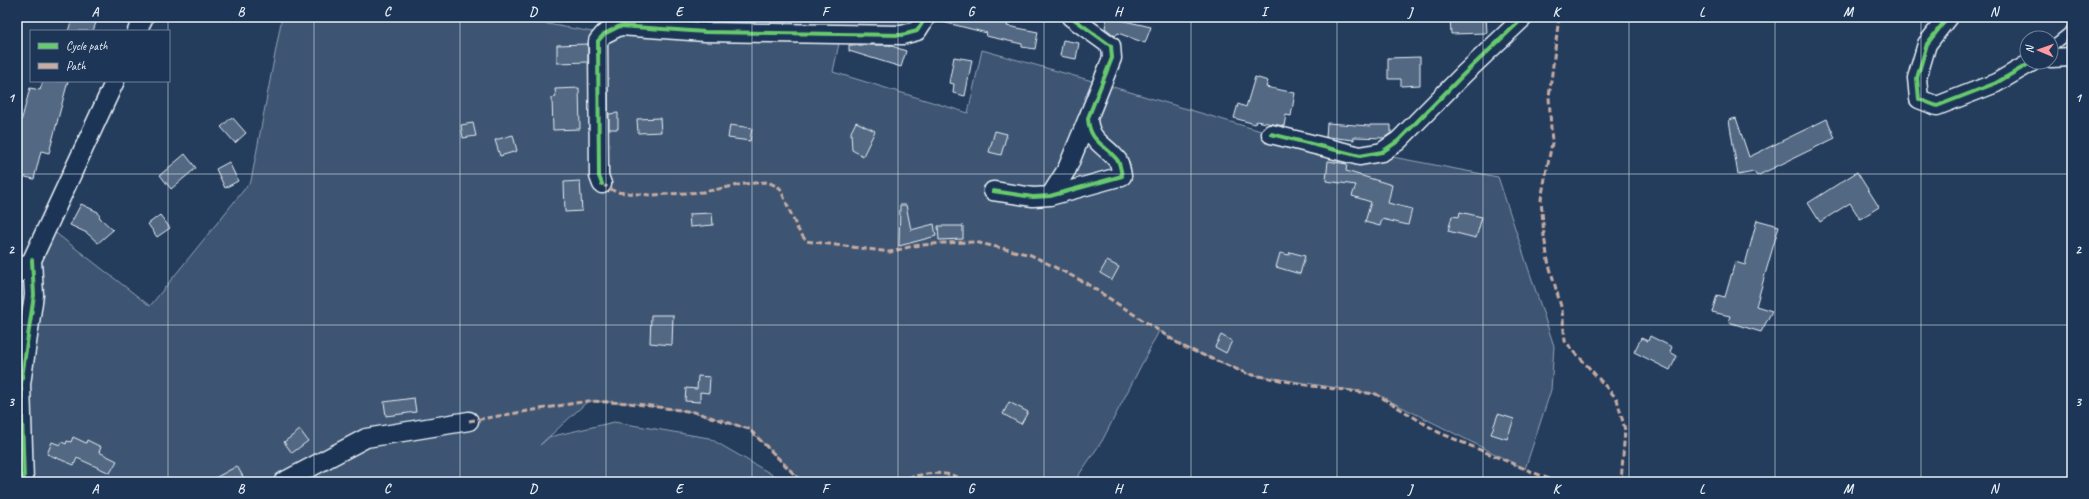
<svg xmlns="http://www.w3.org/2000/svg" width="2089" height="499" font-family="Caveat,sans-serif">
	<style>
		.green { fill: #3e5472; stroke: #93a2b5 }
		.building { fill: #536782; stroke: #e8f1f8 }
		.lines { fill: none; stroke-linecap: round; stroke-linejoin: round }
		.service-casing { stroke: #e8f1f8; stroke-width: 12 }
		.minor-casing { stroke: #e8f1f8; stroke-width: 21 }
		.service { stroke: #1d3557; stroke-width: 9 }
		.minor { stroke: #1d3557; stroke-width: 18 }
		.quiet { stroke: #c7aca2; stroke-width: 3; stroke-dasharray: 6 3; stroke-linecap: butt }
		.cycleway-casing { stroke: #1d3557; stroke-width: 6 }
		.cycleway { stroke: #67ca6e; stroke-width: 4 }
		.grid { fill: none; stroke: #e8f1f8; stroke-width: 1; stroke-opacity: 0.55 }
		.neatline { fill: none; stroke: #e8f1f8; stroke-width: 1.5 }
		.grid-label { font-size: 13px; text-anchor: middle; font-weight: bold; fill: #e8f1f8 }
	</style>
	<rect width="100%" height="100%" fill="#253d5d"/>
	<filter id="ink" filterUnits="userSpaceOnUse"><feTurbulence type="fractalNoise" baseFrequency=".025" numOctaves="2"/><feDisplacementMap in="SourceGraphic" scale="8" xChannelSelector="R" yChannelSelector="G"/><feConvolveMatrix kernelMatrix="1 2 1 2 8 2 1 2 1" color-interpolation-filters="sRGB"/></filter>
	<g filter="url(#ink)">
		<path class="green" d="M282,17h226l96,17 16,-8 5,-9h301l-9,14 -76,3 -8,38 135,41 14,-63 121,34 168,50 227,43 56,169 -3,44 -26,79 -149,-75 -128,-20 -64,-27 -25,-16 -57,110 -28,41h-184l18,-4 -24,4h-82l-53,-53 -55,-17 -65,-9 -41,-2 -48,44 9,-8 65,-15 95,16 64,37 4,7h-760v-229l15,7 16,-33 102,79 101,-125z"/>
		<path class="building" d="M73,17h25l-5,14h-25z
			M944,17h34l12,3v-2l18,4 -1,4 31,6 -3,17 -13,-2v-3l-36,-8 1,-3 -44,-11z
			M1107,17l44,10 -6,16 -27,-10 -3,3 -10,-8z
			M1450,17h36l1,16 -36,1z
			M1063,40l16,3 -3,16 -16,-3z
			M588,44v18l-31,1v-18z
			M849,45h40l17,6 -5,16 -52,-16z
			M954,57l18,3 -7,36 -12,-3 1,-9 -5,-1z
			M1420,57v28l-19,1v-7h-13v-21z
			M1255,77l13,4 -2,6 29,6 -4,23 -5,-1 -2,11 -28,-5 -1,3 -21,-6 4,-14 8,3z
			M43,81h25l-19,72 -8,-2 -7,28 -17,-4v-54l4,1 9,-34 10,2z
			M579,88l1,41 -27,1 -1,-32 4,-1 -1,-8z
			M618,113v16h-9v-15z
			M232,117l14,16 -11,10 -14,-16z
			M660,118l1,14 -23,1 -1,-14z
			M1736,118l13,39 78,-38 8,19 -78,38 -3,-4 -16,3 -9,-55z
			M856,122l19,9 -12,25 -11,-6 -1,-18z
			M473,123l3,13 -13,2 -2,-13z
			M1327,123l43,3v-1h21v8l-7,5 -30,-1v3l-26,-3h-2z
			M730,125l22,3 -2,13 -22,-3z
			M995,131l12,3 -6,21 -12,-3z
			M513,135l4,16 -17,5 -5,-16z
			M185,154l11,14 -25,21 -11,-14z
			M1328,161l19,3 -1,7 46,14 -4,18 24,6 -4,16 -26,-6 -2,7 -15,-4 6,-20 -19,-6 4,-11 -30,-4z
			M229,162l9,19 -13,7 -9,-19z
			M1857,172l22,35 -19,12 -10,-16 -30,19 -12,-19z
			M580,181l2,30 -17,1 -1,-30z
			M81,204l17,8 2,6 13,12 -15,13 -11,-10 -17,-8z
			M900,205h6l5,25 23,-6 2,12 -37,10z
			M1460,212l22,5 -6,21 -28,-7 4,-15 7,1z
			M712,213l1,12 -23,2 -1,-13z
			M160,215l10,13 -13,9 -9,-13z
			M1757,220l22,6 -23,80 16,5 -11,21 -33,-10 2,-6 -18,-4 5,-17 8,2 10,-35 10,3z
			M938,226h25v13l-24,1z
			M1290,252l15,4 -5,18 -24,-7 4,-14 9,2z
			M1107,261l12,6 -7,13 -12,-7z
			M651,315h22l-1,30 -22,-2z
			M1221,335l11,6 -6,12 -11,-6z
			M1650,336l22,11 -2,5 7,4 -7,14 -36,-18 7,-14 7,3z
			M698,376l12,1 -1,16 -9,-1v10l-15,-1 1,-13 11,1z
			M414,398l2,14 -30,4 -2,-14z
			M1009,402l19,10 -7,12 -18,-10z
			M1498,414l16,5 -7,20 -16,-5z
			M300,430l8,11 -16,12 -8,-11z
			M73,437l13,6 1,-3 14,7 -2,5 18,9 -7,12 -33,-15 -3,7 -27,-11 5,-12 8,3 2,-3 4,2 1,-3 4,1z
			M237,466l9,16h-38z"/>
		<g class="lines">
			<g class="service-casing">
				<path id="service" d="M2051,47l21,-17"/>
			</g>
			<g class="minor-casing">
				<path id="minor" d="M1948,17l-21,27 -10,34 2,21 18,7 59,-23 36,-21
					M137,31l7,-14
					M2051,58l21,-1
					M1271,134l89,22 22,-4 16,-11 66,-67 60,-57
					M602,184l-3,-8 -1,-135 6,-7 16,-8 85,6 197,3 15,-4 9,-14
					M993,191l40,6 17,-1 72,-20c-1,-5 -2,-12 -4,-15 -13,-17 -29,-19 -30,-43l24,-60 -1,-12 -40,-29
					M1050,196l17,-27 21,-51
					M17,274l15,-14 83,-179
					M24,482l-3,-98 13,-89 -2,-35
					M283,482l83,-44 103,-17"/>
			</g>
			<use href="#service" class="service"/>
			<use href="#minor" class="minor"/>
			<path class="quiet" d="M1559,17l-10,80 3,46 -11,56 3,37 4,25 14,49 3,31 52,58 8,31 -4,52
				M602,184l14,8 36,3 51,-3 41,-8 24,-2 12,6 17,40 9,13 84,11 23,-6 30,-3 32,-1 56,13 53,27 100,65 64,27 64,12 64,8 62,38 118,50
				M469,421l119,-20 41,2 65,9 55,17 53,53
				M890,482c27,-6 52,-16 77,0"/>
			<g class="cycleway-casing">
				<path id="cycleway" d="M1948,17l-21,27 -10,34 2,21 18,7 59,-23 36,-21
					M1271,134l89,22 22,-4 16,-11 66,-67 60,-57
					M602,184l-3,-8 -1,-135 6,-7 16,-8 85,6 197,3 15,-4 9,-14
					M993,191l40,6 17,-1 72,-20c-1,-5 -2,-12 -4,-15 -13,-17 -29,-19 -30,-43l24,-60 -1,-12 -40,-29
					M24,482l-3,-98 13,-89 -2,-35"/>
			</g>
			<use href="#cycleway" class="cycleway"/>
		</g>
	</g>
	<path class="grid" d="M168,17v14M314,17v465M460,17v465M606,17v465M752,17v465M898,17v465M1044,17v465M1191,17v465M1337,17v465M1483,17v465M1629,17v465M1775,17v465M1921,17v465M168,81v401M17,174h2055M17,325h2055"/>
	<rect width="2089" height="499" fill="none" stroke="#1d3557" stroke-width="44"/>
	<rect x="30" y="30" width="140" height="52" fill="#1d3557" stroke="#6e8097"/>
	<rect x="38" y="43" width="20" height="6" fill="#67ca6e" stroke="#6e8097"/>
	<text x="66" y="50" font-size="12" fill="#e8f1f8">Cycle path</text>
	<rect x="38" y="63" width="20" height="6" fill="#c7aca2" stroke="#6e8097"/>
	<text x="66" y="70" font-size="12" fill="#e8f1f8">Path</text>
	<g transform="translate(2039 50) rotate(272)"><circle r="19" fill="#1d3557" stroke="#6e8097"/>
	<path d="M0-3L7 15L0 10L-7 15Z" fill="#ff9aa2"/>
	<text y="-6" font-size="11" font-weight="bold" text-anchor="middle" fill="#e8f1f8">N</text>
	</g>
	<rect x="22" y="22" width="2045" height="455" class="neatline"/>
	<g class="grid-label">
		<text x="95" y="16">A</text>
		<text x="241" y="16">B</text>
		<text x="387" y="16">C</text>
		<text x="533" y="16">D</text>
		<text x="679" y="16">E</text>
		<text x="825" y="16">F</text>
		<text x="971" y="16">G</text>
		<text x="1118" y="16">H</text>
		<text x="1264" y="16">I</text>
		<text x="1410" y="16">J</text>
		<text x="1556" y="16">K</text>
		<text x="1702" y="16">L</text>
		<text x="1848" y="16">M</text>
		<text x="1994" y="16">N</text>
		<text x="11" y="102">1</text>
		<text x="2078" y="102">1</text>
		<text x="11" y="254">2</text>
		<text x="2078" y="254">2</text>
		<text x="11" y="406">3</text>
		<text x="2078" y="406">3</text>
		<text x="95" y="493">A</text>
		<text x="241" y="493">B</text>
		<text x="387" y="493">C</text>
		<text x="533" y="493">D</text>
		<text x="679" y="493">E</text>
		<text x="825" y="493">F</text>
		<text x="971" y="493">G</text>
		<text x="1118" y="493">H</text>
		<text x="1264" y="493">I</text>
		<text x="1410" y="493">J</text>
		<text x="1556" y="493">K</text>
		<text x="1702" y="493">L</text>
		<text x="1848" y="493">M</text>
		<text x="1994" y="493">N</text>
	</g>
</svg>
